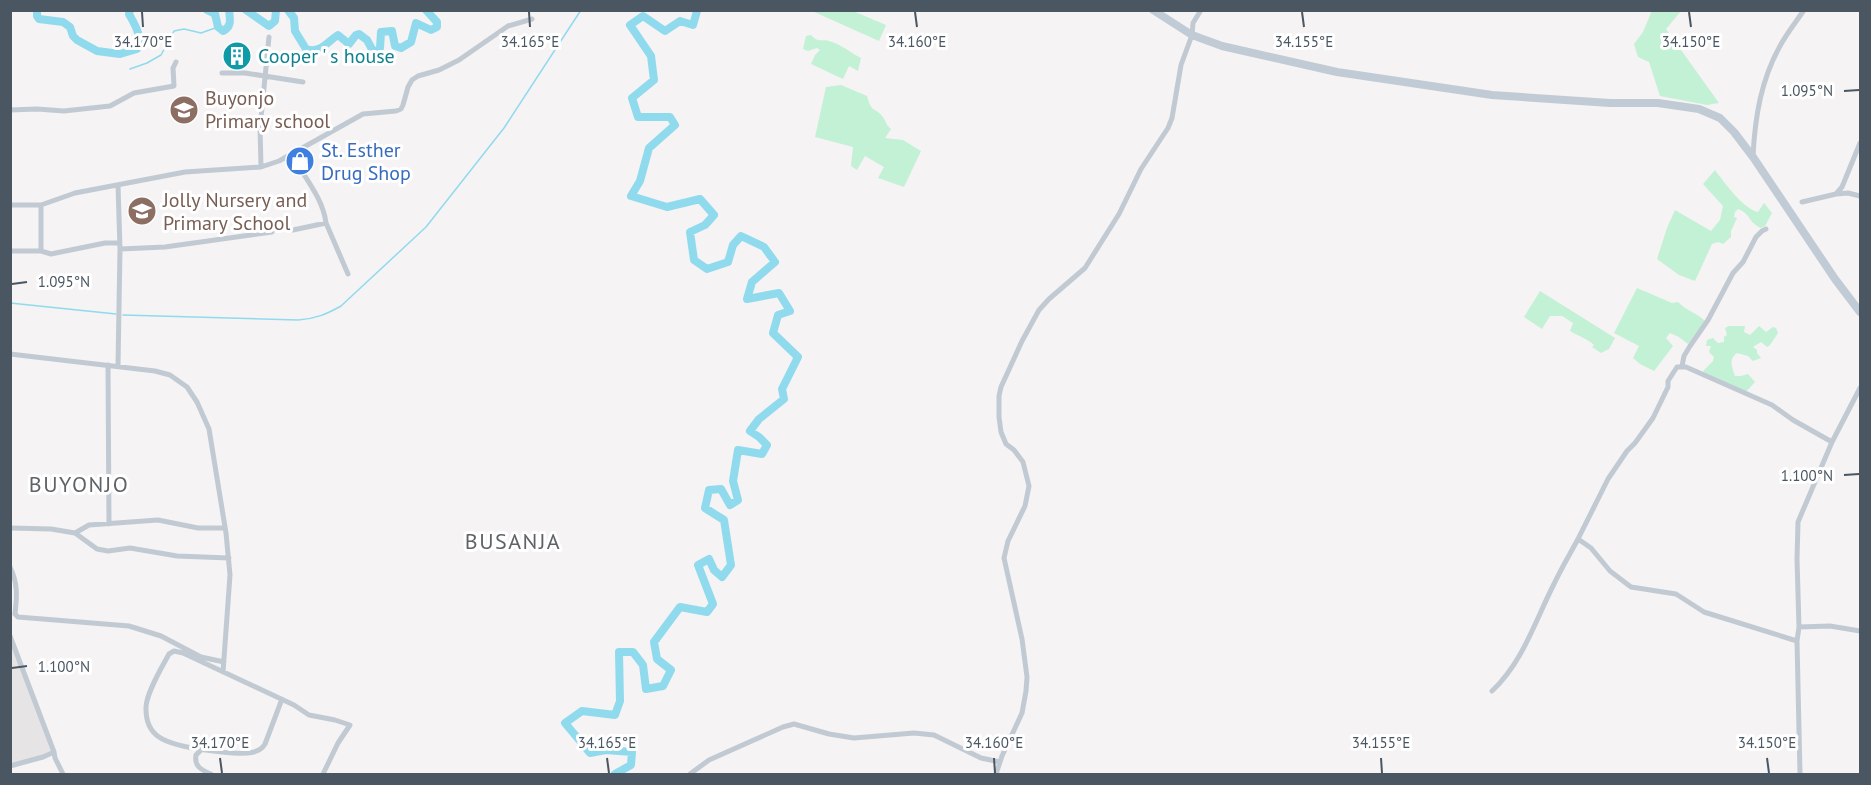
<svg xmlns="http://www.w3.org/2000/svg" width="1871" height="785" font-family="'PT Sans',sans-serif">
	<style>
		.education { fill: #e6e4e5 }
		.green { fill: #c3f1d5 }
		.lines { fill: none; stroke-linecap: round; stroke-linejoin: round }
		.stream { stroke: #90daee; stroke-width: 1.5 }
		.river { stroke: #90daee; stroke-width: 8 }
		.street { stroke: #c1cad2; stroke-width: 5 }
		.secondary { stroke: #c1cbd6; stroke-width: 8 }
		.ticks { fill: none; stroke: #4a5661; stroke-width: 2 }
		.labels { text-anchor: middle; dominant-baseline: central; stroke-width: 6; stroke-linejoin: round; paint-order: stroke }
		.culture-label { font-size: 20px; fill: #0d838f; stroke: #fff; text-anchor: start }
		.education-label { font-size: 20px; fill: #785e54; stroke: #fff; text-anchor: start }
		.shop-label { font-size: 20px; fill: #366cbe; stroke: #fff; text-anchor: start }
		.quarter-label { font-size: 22px; letter-spacing: 1.5px; fill: #5f6368; stroke: #fff }
		.ticks-label { font-size: 15px; text-anchor: middle; fill: #4a5661; stroke: #fff; stroke-width: 6; stroke-linejoin: round; paint-order: stroke }
	</style>
	<rect width="100%" height="100%" fill="#f5f3f3"/>
	<path class="education" d="M10,642l42,108 -17,9 -25,5z"/>
	<path class="green" d="M812,11h41l33,14 -7,16z
		M1650,11h31l-15,18 53,74 -12,2 -47,-9 -11,-34 -11,-5 -4,-13 9,-12 8,-19z
		M811,35c7,8 10,4 18,6 12,3 22,12 32,17l-3,13 -9,-5 -6,13 -32,-15 4,-9 5,-5 -3,-2 -9,3 -5,-2 3,-13z
		M841,85l26,11c5,18 7,10 15,20 4,5 4,9 9,13l-6,9 18,2 18,11 -17,36 -26,-9 6,-11 -19,-11 -8,14 -6,-4 2,-19 -38,-10 11,-50z
		M1715,170c9,12 28,39 43,42l6,-9 8,10 -7,13 -4,2c-14,-7 -10,-14 -23,-19l-3,3 -1,5 3,1 -6,13v6l-8,7 -5,-2 -6,2 -17,37 -16,-6 -22,-16 10,-31 8,-18 36,21 9,-11 3,-14 -20,-22z
		M1637,288l35,15 6,-1c10,10 18,10 27,19l-17,23 -9,-7 -9,-4 -4,5 7,8 -19,25 -14,-7 -7,-6 6,-12 -25,-13z
		M1540,291l75,47 -6,11 -8,4 -9,-6 2,-2c-8,-7 -16,-9 -24,-14l3,-8 -11,-7h-12l-8,13 -18,-12z
		M1729,326h16l-1,6 6,3 9,-9 7,6 7,-5 3,1 2,5 -8,12 -3,2 -6,-5 -8,5 4,3v3l4,5 -8,3 -5,-5 -11,-3c-9,6 -5,14 -2,23h6l7,-2 7,8 -11,12 -35,-16 -6,-7 10,-10 1,-4 -5,-5 2,-6h-5l1,-6 6,-2 5,5 6,-1v-5l3,-2 -2,-7z"/>
	<g class="lines">
		<path class="stream" d="M130,69l17,-6 14,-8 13,-24 10,-2 17,4 17,-6
			M10,303l106,11
			M123,315l175,5c17,-1 29,-6 43,-14l85,-79 78,-99 77,-118"/>
		<path class="river" d="M37,10v6l2,3 24,3 7,5 3,9 4,4 20,11 23,3 17,-5c6,-12 -2,-24 -8,-35l1,-4
			M207,10l8,4 3,13 5,4c9,-4 7,-12 6,-21
			M246,10l23,16 6,-5 1,-11
			M288,10l6,8 1,13 11,18c14,5 21,-7 32,-14l11,9 7,-9 3,-1 8,6 6,11 3,1 4,-4 1,-16 11,-1 3,15 6,2 10,-6 5,-19 15,7 6,-3v-5l-11,-12
			M615,774l16,-9 1,-13 -26,-2 -16,3 -25,-30 17,-12 33,4 5,-14 -1,-49h14l10,13 3,24 17,-3 8,-16 -14,-11 -3,-17 26,-35 27,5 6,-8 -15,-39 11,-6 5,11 8,7 9,-12 -7,-45 -19,-12 4,-18 12,-1 9,16 8,-5 -5,-19 5,-31 24,4 5,-9 -8,-8 -9,-6 9,-12 25,-20 -2,-10 16,-32 -25,-24 5,-18 12,-4 -11,-18 -32,6 5,-17 23,-20 -11,-15 -23,-11 -8,9 -5,17 -21,7 -13,-9 -4,-28 15,-7 9,-10 -14,-16 -33,8 -36,-11 9,-15 9,-33 26,-23 -5,-8h-32l-6,-19 22,-18 -3,-24 -21,-31 13,-9 22,15 15,-10 13,4 4,-14 -1,-1"/>
		<path class="street" d="M222,73h23l58,9
			M10,110l27,-1 27,2 46,-5 24,-13 40,-7 -1,-18 3,-6
			M292,155c12,22 31,43 34,68
			M1753,156c2,-39 8,-76 27,-110 7,-13 16,-24 24,-36
			M261,167l-1,-39 9,-91
			M118,185l2,64 -2,117
			M1836,194l12,-1 12,3
			M1802,202l34,-8 6,-7 18,-44
			M10,205h31l34,-12 110,-21 76,-5 18,-6 84,-47 33,-3 5,-2 2,-4 5,-18 4,-7 6,-4 21,-6 20,-10 49,-34 24,-7
			M293,230l33,-7 22,51
			M120,249l45,-2 107,-15
			M10,251h31l10,3 54,-11h14
			M41,251v-46
			M10,354l145,17 15,4 17,12 10,15 12,27 17,104 4,42 -7,97
			M108,365l1,159
			M1682,366l2,-10 6,-10 18,-26 25,-47 10,-11 13,-25 6,-6 4,-2
			M10,528l41,1 24,4 14,-8 69,-5 40,8h27
			M75,533l22,16 11,2 22,-3 47,8 52,2
			M10,567c8,16 7,30 5,47l3,3 111,9 32,10 40,21 23,5
			M1799,627l31,-1 30,5
			M10,636l44,116 -11,5 -33,9
			M1797,641l-93,-29 -28,-18 -45,-7 -21,-16 -19,-23 -13,-9 30,-60 19,-28 8,-8 18,-25 15,-31v-6l9,-14h9l86,38 21,15 39,22
			M1492,691c31,-29 43,-70 62,-107 7,-15 16,-30 24,-45
			M282,699l-17,45c-3,5 -6,6 -11,8 -18,4 -80,-4 -95,-15 -9,-6 -13,-17 -13,-28 -1,-14 16,-42 23,-55l5,-3 9,2 111,52 15,10 26,5 15,5 -12,18 -15,31
			M201,750l-5,5c-2,11 5,15 15,19
			M54,752l1,6 8,16
			M690,774l19,-14 74,-33 11,-3 35,10 25,4 60,-5 20,2 47,23 19,4
			M996,774l6,-18 20,-43 4,-22 1,-14 -5,-38 -18,-81 4,-17 17,-35 4,-20 -6,-24 -9,-12 -8,-6 -5,-12 -2,-15v-21l2,-9 21,-46 17,-31 10,-11 36,-31 34,-54 22,-45 27,-41 4,-10 9,-53 11,-30 1,-12 8,-13
			M1800,774l-3,-133 2,-14 -2,-68 1,-37 34,-80 28,-54"/>
		<path class="secondary" d="M1153,10l39,25 30,11 115,26 155,23 118,8h48l41,6 21,9 14,14 19,25 82,122 25,33"/>
	</g>
	<path class="ticks" d="M142,12l1,15M529,12l1,15M915,12l2,15M1302,12l2,15M1689,12l2,15M1844,91l15,-1M12,284l15,-2M1844,475l15,-1M12,668l15,-2M220,758l2,15M607,758l2,15M994,758l1,15M1381,758l1,15M1767,758l2,15"/>
	<defs>
		<g id="building-disc" transform="scale(1.5)"><circle r="9.5" fill="#0f9aa8" stroke="#fff"/><path d="M-4-6H4V6H1V3H-1V6H-4ZM-2.5-4.3h1.7v1.8h-1.7ZM.8-4.3h1.7v1.8H.8ZM-2.5-1h1.7V.8h-1.7ZM.8-1h1.7V.8H.8Z" fill="#fff"/></g>
		<g id="school-disc" transform="scale(1.5)"><circle r="9.5" fill="#8d6e63" stroke="#fff"/><path d="M0-5L7-2L0 1L-7-2ZM-4 1L0 2.5L4 1V4Q0 6-4 4Z" fill="#fff"/></g>
		<g id="shop-disc" transform="scale(1.5)"><circle r="9.5" fill="#3f7fe0" stroke="#fff"/><path d="M-5-2.5h2.3a2.7 3.5 0 0 1 5.4 0H5L5.5 6h-11ZM-1.5-2.5h3a1.5 2.3 0 0 0-3 0Z" fill="#fff"/></g>
	</defs>
	<g fill-rule="evenodd">
		<use href="#building-disc" x="237" y="56"/>
		<use href="#school-disc" x="184" y="110"/>
		<use href="#shop-disc" x="300" y="161"/>
		<use href="#school-disc" x="142" y="211"/>
	</g>
	<g class="labels">
		<g class="culture-label">
			<text x="258" y="56">Cooper ' s house</text>
		</g>
		<g class="education-label">
			<text x="205" y="98">Buyonjo<tspan x="205" dy="23">Primary school</tspan></text>
			<text x="163" y="200">Jolly Nursery and<tspan x="163" dy="23">Primary School</tspan></text>
		</g>
		<g class="shop-label">
			<text x="321" y="150">St. Esther<tspan x="321" dy="23">Drug Shop</tspan></text>
		</g>
		<g class="quarter-label">
			<text x="79" y="484">BUYONJO</text>
			<text x="513" y="541">BUSANJA</text>
		</g>
	</g>
	<g class="ticks-label">
		<text x="143" y="47">34.170°E</text>
		<text x="530" y="47">34.165°E</text>
		<text x="917" y="47">34.160°E</text>
		<text x="1304" y="47">34.155°E</text>
		<text x="1691" y="47">34.150°E</text>
		<text x="1807" y="96">1.095°N</text>
		<text x="64" y="287">1.095°N</text>
		<text x="1807" y="481">1.100°N</text>
		<text x="64" y="672">1.100°N</text>
		<text x="220" y="748">34.170°E</text>
		<text x="607" y="748">34.165°E</text>
		<text x="994" y="748">34.160°E</text>
		<text x="1381" y="748">34.155°E</text>
		<text x="1767" y="748">34.150°E</text>
	</g>
	<rect width="1871" height="785" fill="none" stroke="#4a5661" stroke-width="24"/>
</svg>
